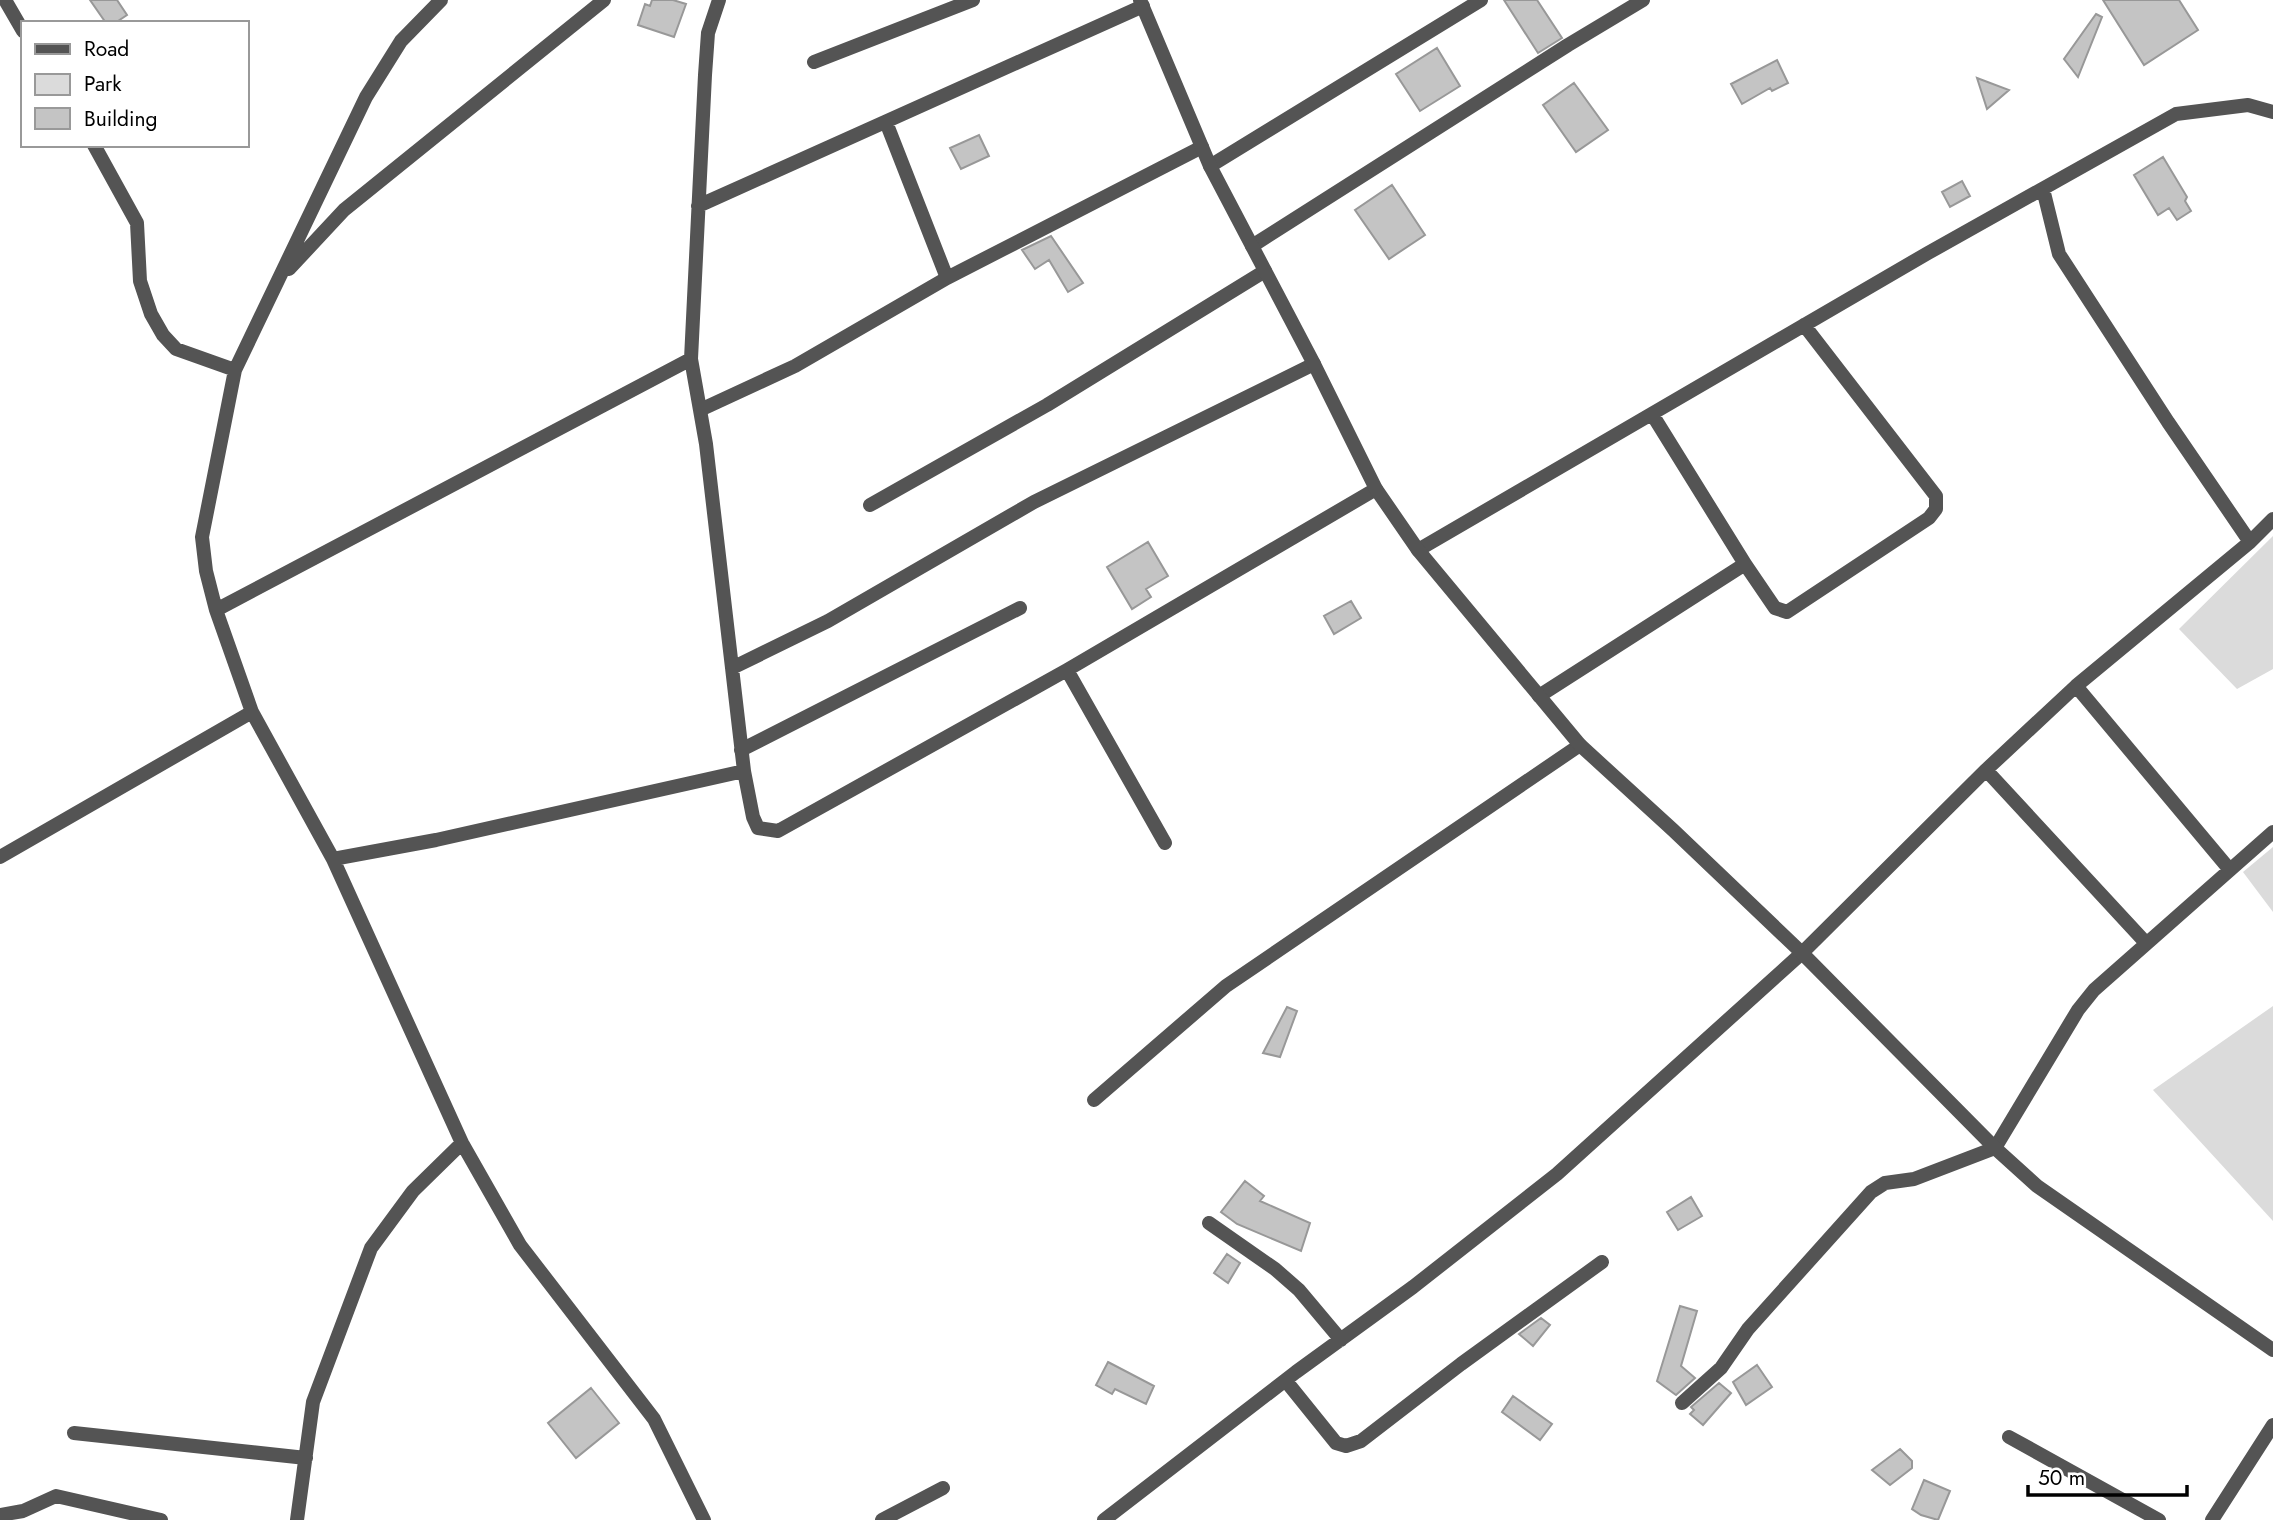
<svg xmlns="http://www.w3.org/2000/svg" width="2273" height="1520" font-family="Jost,sans-serif">
	<style>
		.green { fill: #dbdbdb }
		.building { fill: #c4c4c4; stroke: #989898; stroke-width: 2 }
		.lines { fill: none; stroke-linecap: round; stroke-linejoin: round }
		.minor { stroke: #545454; stroke-width: 14 }
		.tertiary { stroke: #545454; stroke-width: 14 }
	</style>
	<rect width="100%" height="100%" fill="#fff"/>
	<path class="green" d="M2273,536v133l-36,20 -58,-60z
		M2273,847v65l-30,-40z
		M2273,1006v215l-120,-131z"/>
	<path class="building" d="M90,0h27l10,15 -12,8h-9z
		M652,0h21l13,4 -12,33 -36,-12 7,-21 5,2z
		M1504,0h33l25,38 -24,15z
		M2103,0h76l19,30 -54,35z
		M2096,14l6,3 -24,60 -14,-18z
		M1437,48l23,38 -40,25 -24,-37z
		M1777,60l11,23 -16,8 -2,-3 -28,16 -11,-20z
		M1977,78l32,12 -22,19z
		M1574,83l34,47 -32,22 -33,-47z
		M979,135l10,21 -28,13 -11,-21z
		M2163,157l24,40 -2,4 6,10 -14,9 -8,-12 -11,7 -24,-40z
		M1962,181l8,15 -20,11 -8,-15z
		M1392,185l33,50 -36,24 -34,-49z
		M1051,236l32,47 -15,9 -19,-32 -14,9 -13,-19z
		M1148,542l20,34 -22,13 5,8 -19,12 -25,-42z
		M1351,601l10,17 -27,16 -10,-18z
		M1287,1007l10,4 -17,46 -17,-4z
		M1245,1181l19,15 -4,5 50,22 -9,28 -64,-27 -16,-12z
		M1691,1197l11,19 -24,14 -11,-18z
		M1227,1254l13,9 -12,20 -14,-10z
		M1680,1306l17,5 -16,55 14,12 -19,17 -19,-14z
		M1541,1318l9,7 -17,21 -14,-12z
		M1108,1362l46,24 -8,18 -31,-15 -3,5 -16,-9z
		M1757,1365l15,22 -26,18 -13,-23z
		M1719,1383l12,10 -28,32 -13,-11 4,-4 -3,-3z
		M591,1388l28,35 -43,35 -28,-35z
		M1513,1396l39,28 -12,16 -38,-28z
		M1900,1449l12,12v7l-22,17 -18,-15z
		M1924,1480l26,11 -12,29 -17,-5 -9,-6z"/>
	<g class="lines">
		<path class="minor" d="M5,0l18,31
			M441,0l-40,41 -35,56 -131,273 -33,167 4,34 10,39 36,102 81,147 129,284 58,102 134,174 50,101
			M719,0l-11,33 -3,42 -14,284 15,85 38,327 9,46 5,11 20,3 289,-161 309,-181
			M814,62l159,-62
			M886,122l61,156
			M94,145l43,78 3,58 11,33 12,21 13,14 59,21
			M1210,166l271,-166
			M2043,189l16,65 109,168 82,120
			M698,206l445,-200
			M1252,246l316,-201 75,-45
			M289,269l55,-59 260,-210
			M700,410l95,-44 152,-88 255,-131
			M1652,414l93,150 30,44 12,4 142,-94 7,-9v-13l-132,-171
			M870,505l177,-100 218,-134
			M1418,550l510,-297 248,-139 72,-9 25,7
			M216,610l475,-251
			M732,668l96,-47 206,-119 280,-138
			M1067,670l98,173
			M2076,686l154,184
			M1539,696l206,-132
			M741,750l279,-142
			M1986,770l160,173
			M0,857l252,-145
			M333,859l103,-19 308,-69
			M1094,1100l132,-114 354,-241
			M1209,1223l66,46 24,21 42,50
			M1286,1381l50,62 10,3 15,-5 100,-77 141,-102
			M1682,1403l39,-35 27,-39 123,-137 14,-9 29,-4 81,-31 83,-138 16,-20 179,-158
			M74,1433l232,25
			M2009,1437l150,83
			M0,1515l23,-4 33,-15 105,24
			M297,1520l16,-118 58,-154 42,-57 49,-48
			M882,1520l61,-32
			M1104,1520l192,-148 117,-85 144,-113 245,-221 184,-183 90,-84 174,-144 23,-23
			M2212,1520l61,-95"/>
		<path class="tertiary" d="M1140,0l70,166 104,198 62,125 42,61 162,195 93,85 129,123 193,195 42,38 236,164"/>
	</g>
	<rect x="21" y="21" width="228" height="126" fill="#ffffff" stroke="#999999" stroke-width="2"/>
	<rect x="35" y="44" width="35" height="10" fill="#545454" stroke="#999999" stroke-width="2"/>
	<text x="84" y="56" font-size="21" fill="#000000">Road</text>
	<rect x="35" y="74" width="35" height="21" fill="#dbdbdb" stroke="#999999" stroke-width="2"/>
	<text x="84" y="91" font-size="21" fill="#000000">Park</text>
	<rect x="35" y="108" width="35" height="21" fill="#c4c4c4" stroke="#999999" stroke-width="2"/>
	<text x="84" y="126" font-size="21" fill="#000000">Building</text>
	<path d="M2028 1485v10h159v-10" fill="none" stroke="#000000" stroke-width="3.5"/>
	<text x="2038" y="1485" font-size="21" fill="#000000" stroke="#ffffff" stroke-width="5" paint-order="stroke">50 m</text>
</svg>
